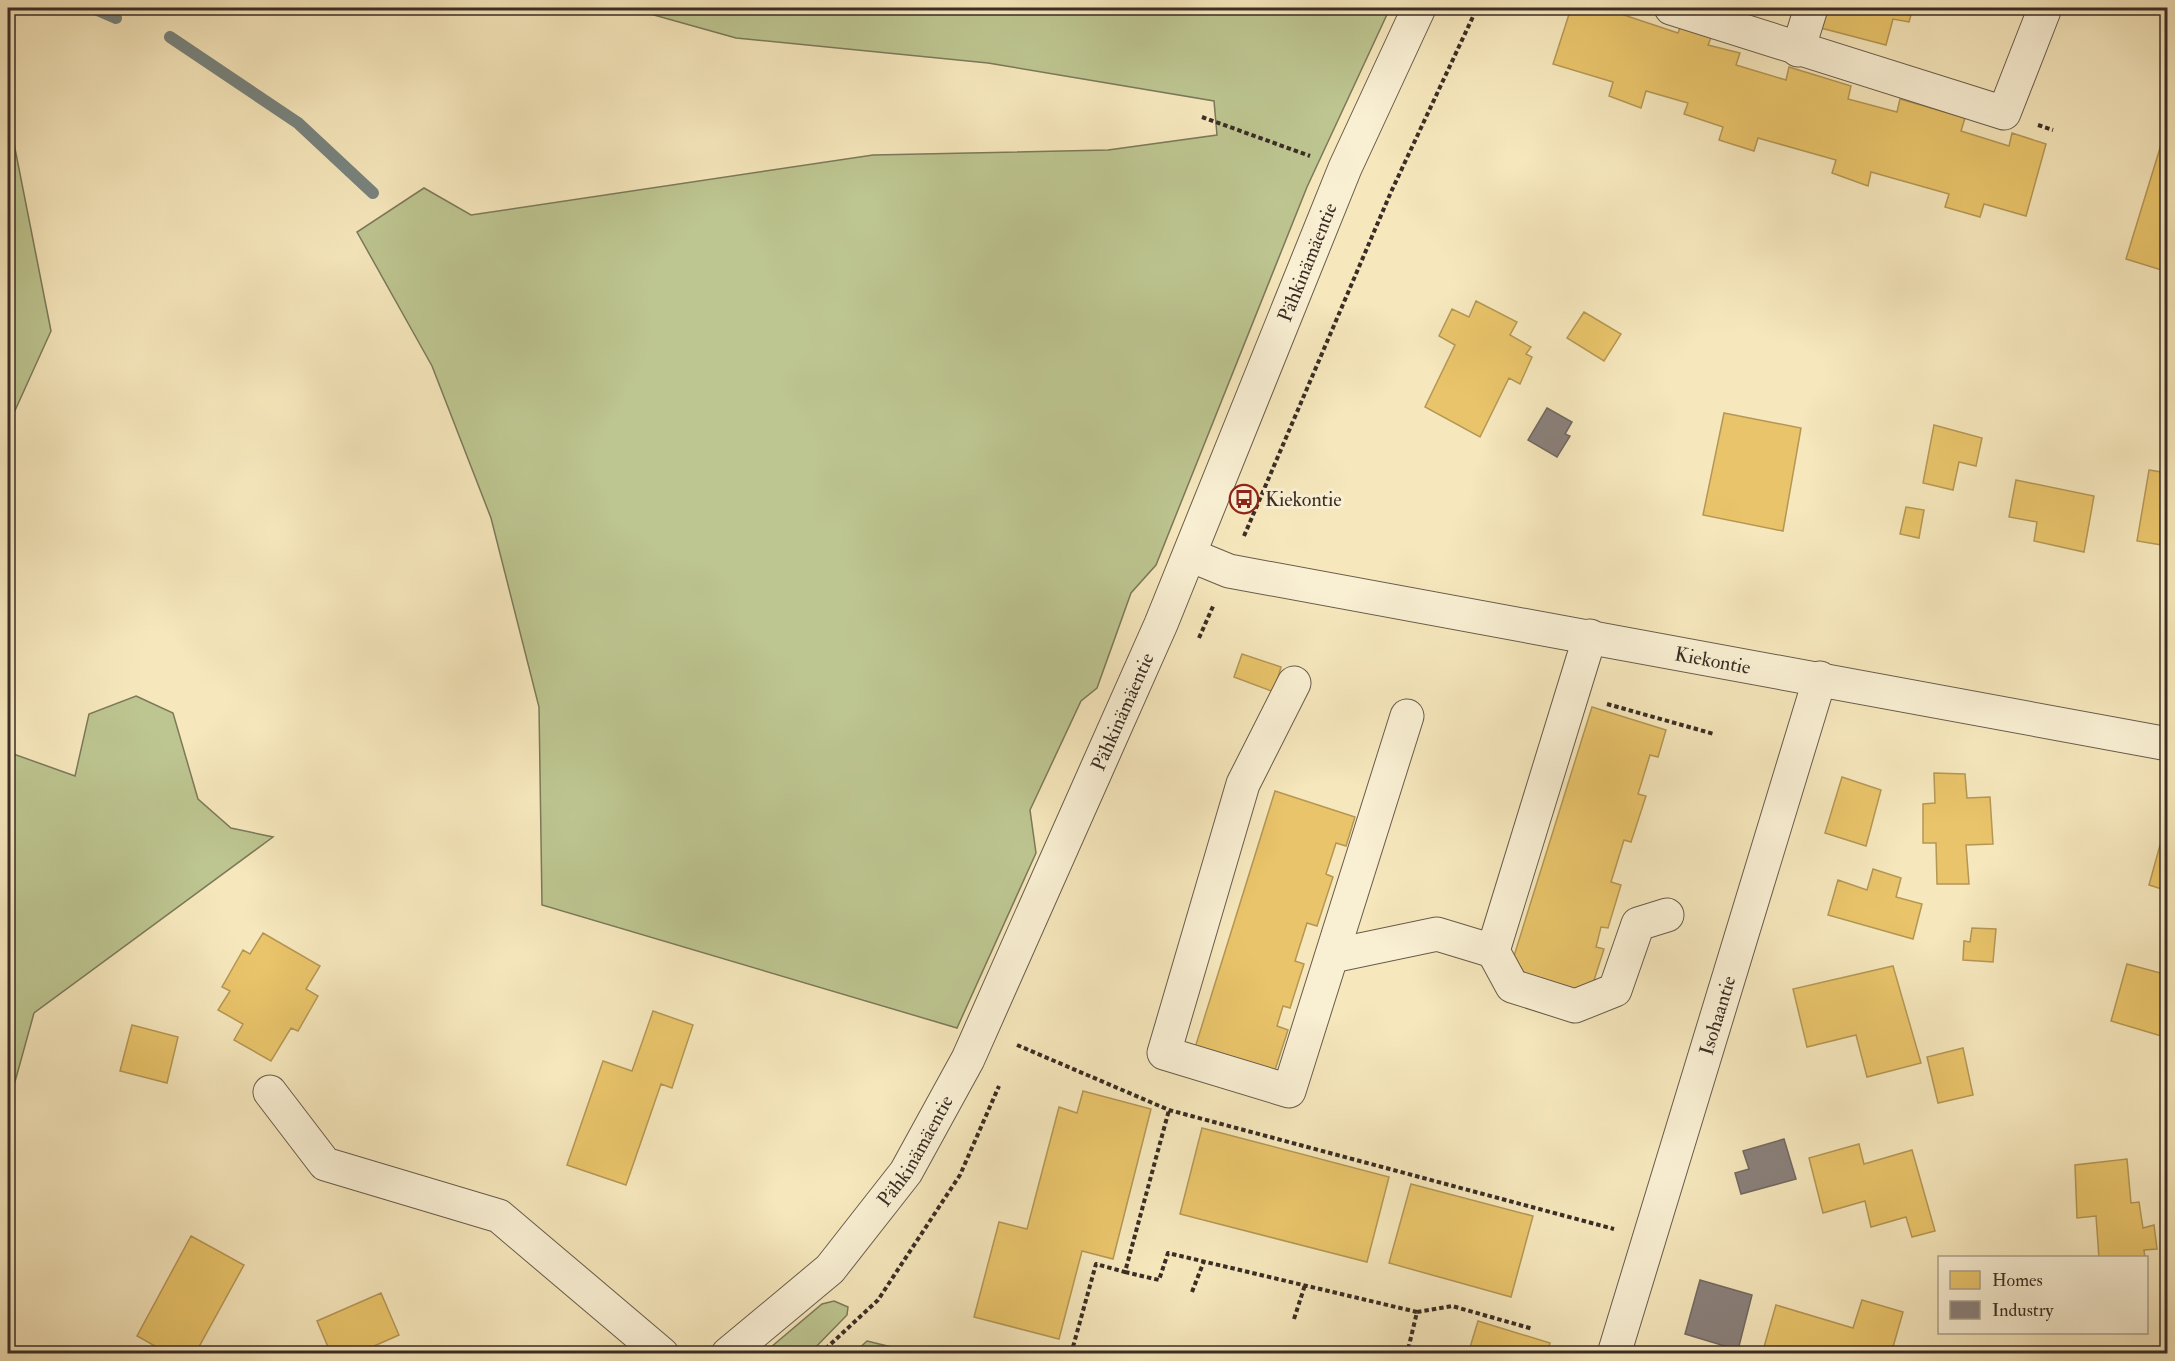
<svg xmlns="http://www.w3.org/2000/svg" width="2175" height="1361" font-family="'IM FELL Double Pica',serif">
	<style>
		.green { fill: #bdc590; stroke: #7c795a; stroke-width: 1.5 }
		.homes { fill: #e9c46a; stroke: #b49755; stroke-width: 1.5 }
		.industry { fill: #8a817c; stroke: #726862; stroke-width: 1.5 }
		.lines { fill: none; stroke-linecap: round; stroke-linejoin: round }
		.stream { stroke: #78847f; stroke-width: 12 }
		.minor-casing { stroke: #695c4b; stroke-width: 35 }
		.path { stroke: #3a2d25; stroke-width: 4; stroke-dasharray: 4.5 3; stroke-linecap: butt }
		.minor { stroke: #f9efd3; stroke-width: 33 }
		.labels { text-anchor: middle; dominant-baseline: central; stroke-width: 6; stroke-linejoin: round; paint-order: stroke }
		.street-label { font-size: 20px; fill: #3a2d25; stroke: #f9efd3 }
		.poi-label { font-size: 20px; fill: #3a2d25; stroke: #f9efd3; text-anchor: start }
	</style>
	<rect width="100%" height="100%" fill="#f6e7bc"/>
	<filter id="stains"><feTurbulence type="fractalNoise" baseFrequency=".00333" numOctaves="4"/><feColorMatrix values="0 0 0 0 .2 0 0 0 0 .09 0 0 0 0 .02 0 0 0 .5 -.17"/></filter>
	<radialGradient id="worn" r=".72"><stop offset=".6" stop-color="#630" stop-opacity="0"/><stop offset="1" stop-color="#630" stop-opacity=".3"/></radialGradient>
	<path class="green" d="M629,8h761l-83,179 -151,378 -25,28 -34,95 -16,13 -51,109 6,43 -79,175 -415,-123 -3,-198 -48,-189 -59,-152 -75,-134 67,-44 47,27 402,-60 235,-5 109,-15 -3,-34 -226,-38 -252,-25z
		M8,113l43,218 -43,95z
		M136,696l37,17 25,86 33,29 42,9 -239,176 -26,94v-355l67,24 14,-62z
		M834,1301l14,6 -1,8 -37,38h-46l58,-49z
		M867,1341l49,12h-62z"/>
	<path class="homes" d="M1571,8h49l-2,5 60,20 5,-13 31,11 -6,14 32,8 -4,12 50,15 3,-13 62,19 -3,13 49,13 3,-13 65,19 -4,13 48,15 3,-13 34,11 -20,72 -42,-12 -4,13 -35,-10 4,-13 -78,-22 -3,14 -36,-13 4,-13 -78,-22 -4,13 -35,-11 4,-13 -39,-13 4,-11 -42,-12 -5,17 -32,-12 4,-14 -60,-18z
		M1818,8h95l-4,14 -16,-3 -7,26 -73,-19z
		M2168,122v150l-42,-13z
		M1476,301l41,21 -7,13 21,12 -5,7 6,3 -12,27 -11,-6 -29,59 -55,-30 30,-62 -16,-9 13,-27 17,8z
		M1584,312l37,22 -17,27 -37,-23z
		M1724,413l77,15 -18,103 -80,-16z
		M1934,425l48,13 -6,28 -17,-4 -6,28 -30,-7z
		M2149,470l19,3v73l-31,-5z
		M2016,480l78,16 -10,56 -50,-11 3,-19 -28,-5z
		M1906,507l18,3 -5,28 -19,-4z
		M1242,654l39,13 -7,25 -40,-15z
		M1592,707l74,23 -8,27 -8,-2 -12,39 8,2 -15,46 -7,-2 -13,42 10,3 -13,43 -7,-1 -5,20 8,2 -15,47 -80,-24z
		M1934,773l31,1 2,24 23,-1 3,47 -27,1 3,39h-32l-1,-41h-13v-39l12,-1z
		M1842,777l39,13 -15,56 -41,-13z
		M1275,791l80,26 -9,29 -10,-3 -10,31 7,3 -16,49 -10,-3 -12,38 9,3 -14,44 -7,-2 -6,20 11,4 -15,46 -79,-25z
		M2165,827l3,1v63l-19,-6z
		M1873,869l28,9 -5,19 26,7 -9,35 -85,-24 10,-35 29,10z
		M1972,928l24,1 -3,33 -30,-2 1,-19 6,1z
		M263,933l57,33 -14,23 12,7 -20,35 -7,-3 -20,33 -37,-21 9,-16 -25,-14 12,-19 -8,-4 21,-37 7,4z
		M2127,964l41,11v63l-57,-17z
		M1893,966l28,97 -54,14 -11,-42 -49,12 -14,-58z
		M653,1011l40,14 -21,63 -11,-4 -35,101 -59,-20 36,-104 29,10z
		M132,1025l46,12 -11,46 -47,-12z
		M1963,1048l10,47 -35,8 -11,-46z
		M1083,1091l68,18 -38,150 -31,-8 -23,88 -85,-22 25,-95 28,7 32,-122 18,6z
		M1202,1128l187,49 -22,85 -187,-48z
		M1859,1144l5,20 48,-14 23,81 -23,6 -6,-20 -35,10 -6,-26 -42,12 -14,-55z
		M2127,1159l4,44 8,-1 4,26 11,-3 3,24 -13,1 1,8h-46l-3,-42 -19,2 -2,-53z
		M1411,1184l122,32 -22,81 -122,-34z
		M191,1236l53,29 -49,89h-26l-32,-18z
		M381,1293l18,42 -43,19h-25l-14,-33z
		M1862,1300l41,12 -12,42h-116l-11,-7 12,-42 77,23z
		M1478,1321l72,22 -3,11h-79z"/>
	<path class="industry" d="M1547,408l25,14 -7,12 5,2 -13,21 -29,-17z
		M1784,1139l12,40 -55,15 -6,-21 14,-4 -6,-18z
		M1700,1280l52,15 -14,55 -53,-16z"/>
	<g class="lines">
		<path class="stream" d="M93,8l23,10
			M170,37l128,86 75,70"/>
		<g class="minor-casing">
			<g id="minor">
				<path d="M1671,8l333,105 41,-105"/>
				<path d="M1798,50l13,-42"/>
				<path id="s1" d="M1190,555l39,16 939,173"/>
				<path d="M1294,683l-51,101 -79,269 125,38 118,-375"/>
				<path d="M1493,951l19,35 63,20 40,-16 23,-66 29,-9"/>
				<path d="M1332,956l105,-22 56,17 97,-315"/>
				<path d="M270,1092l55,72 174,52 163,138"/>
				<path id="s2" d="M728,1354l102,-85 76,-97 62,-113 193,-435 184,-456 74,-160"/>
				<path id="s3" d="M1614,1354l206,-676"/>
			</g>
		</g>
		<path class="path" d="M1202,117l108,39
			M2038,125l15,5
			M1244,536l147,-344 86,-184
			M1199,638l15,-34
			M1607,704l107,30
			M1017,1045l152,65 445,119
			M1125,1272l34,8 9,-27 249,59 -10,42
			M1192,1292l12,-31
			M1417,1312l35,-6 81,23
			M1294,1319l11,-34
			M820,1354l58,-54 82,-125 39,-89
			M1071,1354l25,-90 29,8 44,-162"/>
		<use href="#minor" class="minor"/>
	</g>
	<defs>
		<g id="bus-ring" transform="scale(1.5)"><circle r="9.5" fill="#f9efd3" stroke="#8f2418" stroke-width="1.5"/><path d="M-5-6H5V4H4V6H2V4H-2V6H-4V4H-5ZM-3.5-4V0h7V-4ZM-3.5 1.2v1.5H-2V1.2ZM2 1.2v1.5H3.5V1.2Z" fill="#8f2418"/></g>
	</defs>
	<g fill-rule="evenodd">
		<use href="#bus-ring" x="1244" y="499"/>
	</g>
	<g class="labels">
		<g class="street-label">
			<text stroke="none"><textPath href="#s2" startOffset="1251">Pähkinämäentie</textPath></text>
			<text stroke="none"><textPath href="#s1" startOffset="534">Kiekontie</textPath></text>
			<text stroke="none"><textPath href="#s2" startOffset="765">Pähkinämäentie</textPath></text>
			<text stroke="none"><textPath href="#s3" startOffset="354">Isohaantie</textPath></text>
			<text stroke="none"><textPath href="#s2" startOffset="279">Pähkinämäentie</textPath></text>
		</g>
		<g class="poi-label">
			<text x="1265" y="499">Kiekontie</text>
		</g>
	</g>
	<rect width="2175" height="1361" fill="none" stroke="#f6e7bc" stroke-width="30"/>
	<rect x="9" y="9" width="2157" height="1343" fill="none" stroke="#3a2d25" stroke-width="3"/>
	<rect x="15" y="15" width="2145" height="1331" fill="none" stroke="#3a2d25" stroke-width="1.5"/>
	<rect x="1938" y="1256" width="210" height="78" fill="#f9efd3" stroke="#ada18d" stroke-width="1.5"/>
	<rect x="1950" y="1271" width="30" height="18" fill="#e9c46a" stroke="#ada18d" stroke-width="1.5"/>
	<text x="1992" y="1286" font-size="18" fill="#3a2d25">Homes</text>
	<rect x="1950" y="1301" width="30" height="18" fill="#8a817c" stroke="#ada18d" stroke-width="1.5"/>
	<text x="1992" y="1316" font-size="18" fill="#3a2d25">Industry</text>
	<rect width="100%" height="100%" filter="url(#stains)"/>
	<rect width="100%" height="100%" fill="url(#worn)"/>
</svg>
